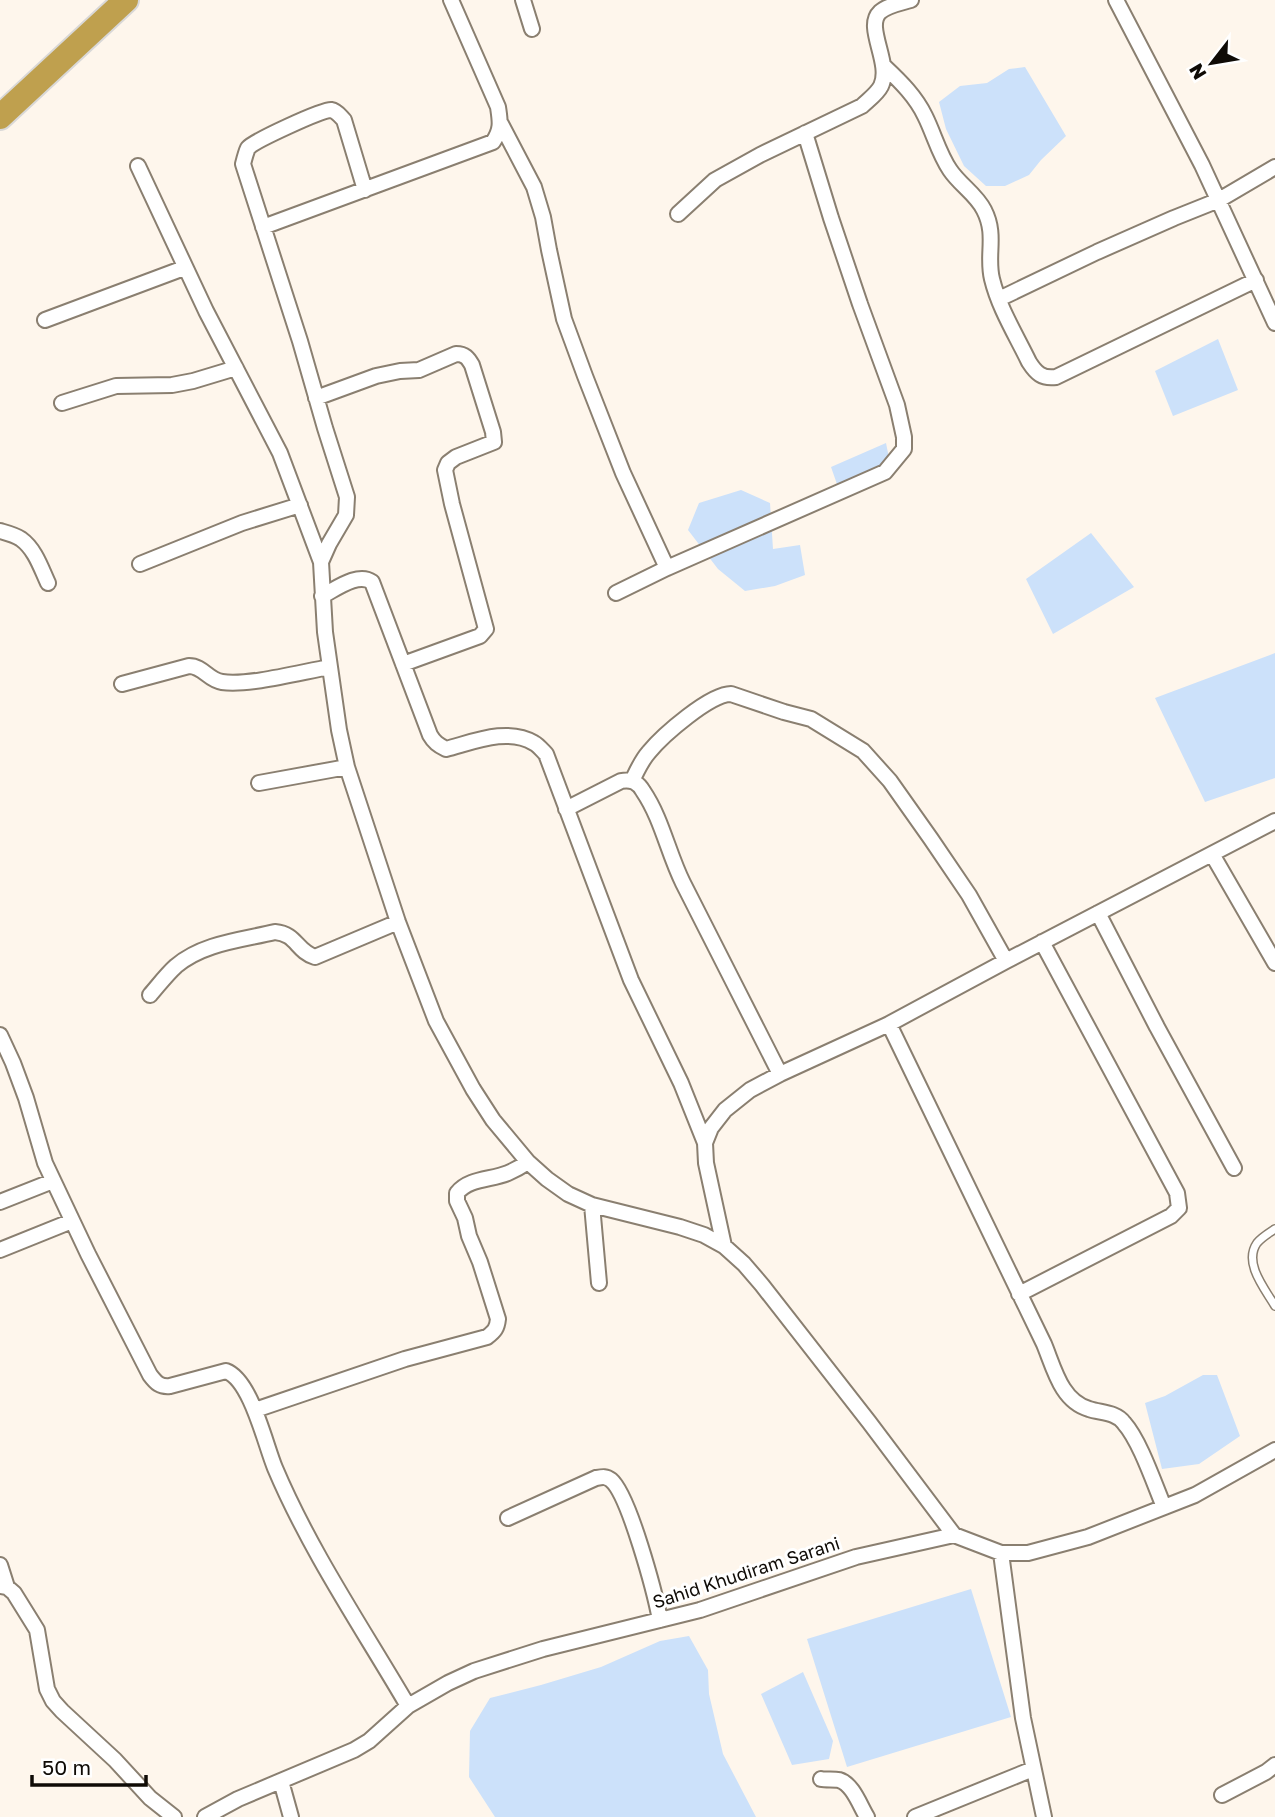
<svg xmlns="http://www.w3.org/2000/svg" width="1275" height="1817" font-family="'Golos Text',sans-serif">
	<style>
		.water { fill: #cce1fa }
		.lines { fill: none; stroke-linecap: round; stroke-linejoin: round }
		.service-casing { stroke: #8a7f70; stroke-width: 10 }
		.minor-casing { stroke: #8a7f70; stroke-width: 18 }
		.trunk-casing { stroke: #d9d8d7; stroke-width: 28 }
		.service { stroke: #fff; stroke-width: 7 }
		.minor { stroke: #fff; stroke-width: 14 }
		.trunk { stroke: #bfa04e; stroke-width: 24 }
		.labels { text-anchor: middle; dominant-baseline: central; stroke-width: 6; stroke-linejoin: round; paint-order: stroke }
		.street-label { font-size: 18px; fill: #0f0b06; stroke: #fff }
	</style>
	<rect width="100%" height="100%" fill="#fef6ec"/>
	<path class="water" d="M1025,67l41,69 -25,24 -12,15 -24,11h-19l-22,-20 -18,-37 -7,-27 21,-16 27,-3 22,-14z
		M1218,339l20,51 -65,26 -18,-45z
		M886,443l5,25 -53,19 -7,-20z
		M741,490l29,13 3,46 27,-4 5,30 -30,11 -30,5 -27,-22 -30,-39 11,-27z
		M1091,533l43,54 -81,47 -27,-55z
		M1275,653v125l-70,24 -50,-104z
		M1203,1375h14l23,61 -41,28 -37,5 -17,-66 20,-7z
		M971,1589l40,128 -164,50 -40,-128z
		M689,1636l19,34 1,24 14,60 33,63h-261l-26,-40 1,-46 20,-33 51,-13 60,-18 59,-26z
		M803,1672l30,69 -4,18 -37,6 -31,-71z"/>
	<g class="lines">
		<g class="service-casing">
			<path id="service" d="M1275,1229c-6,4 -13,8 -18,14 -14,20 8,46 18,63"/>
		</g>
		<g class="minor-casing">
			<path id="minor" d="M523,0l9,29
				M1116,0l86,165 73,158
				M885,67c16,15 31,30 40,49 9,18 14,38 25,54 10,15 26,24 34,40 13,25 2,45 8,69 7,29 24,56 37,83 7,11 13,17 27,15l200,-97
				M501,124l33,63 9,30 6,33 15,69 21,57 38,97 44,95
				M138,166l68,145 74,142 41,109
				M365,190l-21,-70c-4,-4 -7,-9 -13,-10 -10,0 -77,31 -83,38 -2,4 -4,12 -5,16l57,177 25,87 22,69 -1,18 -17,29 -8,18 4,70 14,98 8,37 51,155 38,99 37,68 20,31 35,42 19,17 21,15 24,11 88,22 24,8 20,11 20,18 18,21 107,137 85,113
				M678,214l37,-34 45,-25 102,-49c6,-6 15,-12 19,-20 11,-23 -17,-59 -1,-74 8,-7 21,-9 31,-12
				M263,227l230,-85c9,-13 7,-21 5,-35l-47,-107
				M999,299l98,-47 77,-34 45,-18 56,-33
				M45,320l139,-52
				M316,398l60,-22 24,-5 19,-1 37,-16c9,0 12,4 16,11l21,67 1,10 -38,15 -8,6 -3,7 7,34 34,125 -6,7 -77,28
				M62,403l54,-17 56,-1 21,-4 43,-13
				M0,531c7,2 15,4 21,8 14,10 20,29 27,44
				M140,564l102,-41 58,-18
				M616,593l51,-25 218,-96 19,-23v-12l-7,-32 -37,-101 -29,-86 -26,-85
				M322,596c14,-7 36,-24 50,-14l58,153c4,7 8,10 16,14 27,-7 62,-22 88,-6 4,2 8,7 12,11l85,226 50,103 24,60
				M122,684l67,-18c14,0 19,14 33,16 27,4 79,-10 108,-15
				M632,781c5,-10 9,-20 17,-29 14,-17 61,-58 82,-58l53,18 27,7 52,32 27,30 41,58 38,56 37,66
				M259,783l88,-16
				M566,809l55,-28c10,-2 17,1 22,10 19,28 25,62 40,92 32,64 65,127 97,191
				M1212,854l63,109
				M1098,913l59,114 77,141
				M150,995c8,-9 16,-20 26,-29 27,-23 66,-26 99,-34 22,2 21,19 40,25l83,-35
				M889,1024l155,320c10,24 17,57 45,65 12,4 27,3 35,14 16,18 30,60 40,84
				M0,1035l13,28 13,35 19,65 43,91 62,121c6,8 10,12 20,11l56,-15c25,9 39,73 49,97 35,83 88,161 133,238
				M0,1202l53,-21
				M592,1205l7,78
				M724,1246l-18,-83 -1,-20 6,-15 14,-18 25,-20 30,-16 109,-50 117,-63 269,-140
				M0,1250l72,-29
				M1019,1294l152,-78 8,-8 -2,-15 -135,-251
				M255,1410l150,-51 82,-22c8,-6 10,-9 11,-18l-18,-57 -11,-26 -4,-18 -8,-17v-8c12,-15 34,-13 51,-20 7,-3 14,-7 20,-11
				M508,1518l88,-40c6,-1 10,-2 15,2 18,15 44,113 49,140
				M1001,1553l22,165 21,99
				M0,1565l7,22
				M0,1586l7,1 7,6 23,37 10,59 6,12 9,10 53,49 35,38 24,19
				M821,1779c5,1 13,0 18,1 14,4 21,26 28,37
				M281,1781l10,36
				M1222,1795l44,-23 9,-7
				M205,1817l33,-18 116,-49 15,-9 39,-35 40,-23 26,-12 69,-22 157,-39 156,-53 98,-22 47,18h27l60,-16 107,-42 80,-45
				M915,1817l118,-48"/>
		</g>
		<g class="trunk-casing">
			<path id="trunk" d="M0,117l126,-117"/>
		</g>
		<use href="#service" class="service"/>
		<use href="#minor" class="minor"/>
		<use href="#trunk" class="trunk"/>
	</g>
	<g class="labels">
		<g class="street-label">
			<text transform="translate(746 1572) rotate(-18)">Sahid Khudiram Sarani</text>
		</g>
	</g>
	<g transform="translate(1212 63) rotate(239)" stroke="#ffffff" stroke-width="5" paint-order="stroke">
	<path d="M0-5L12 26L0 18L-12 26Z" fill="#0f0b06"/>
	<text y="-10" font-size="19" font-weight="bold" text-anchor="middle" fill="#0f0b06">N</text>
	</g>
	<path d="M32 1775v10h114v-10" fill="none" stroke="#0f0b06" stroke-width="3.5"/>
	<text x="42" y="1775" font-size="21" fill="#0f0b06" stroke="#ffffff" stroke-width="5" paint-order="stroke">50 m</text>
</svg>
